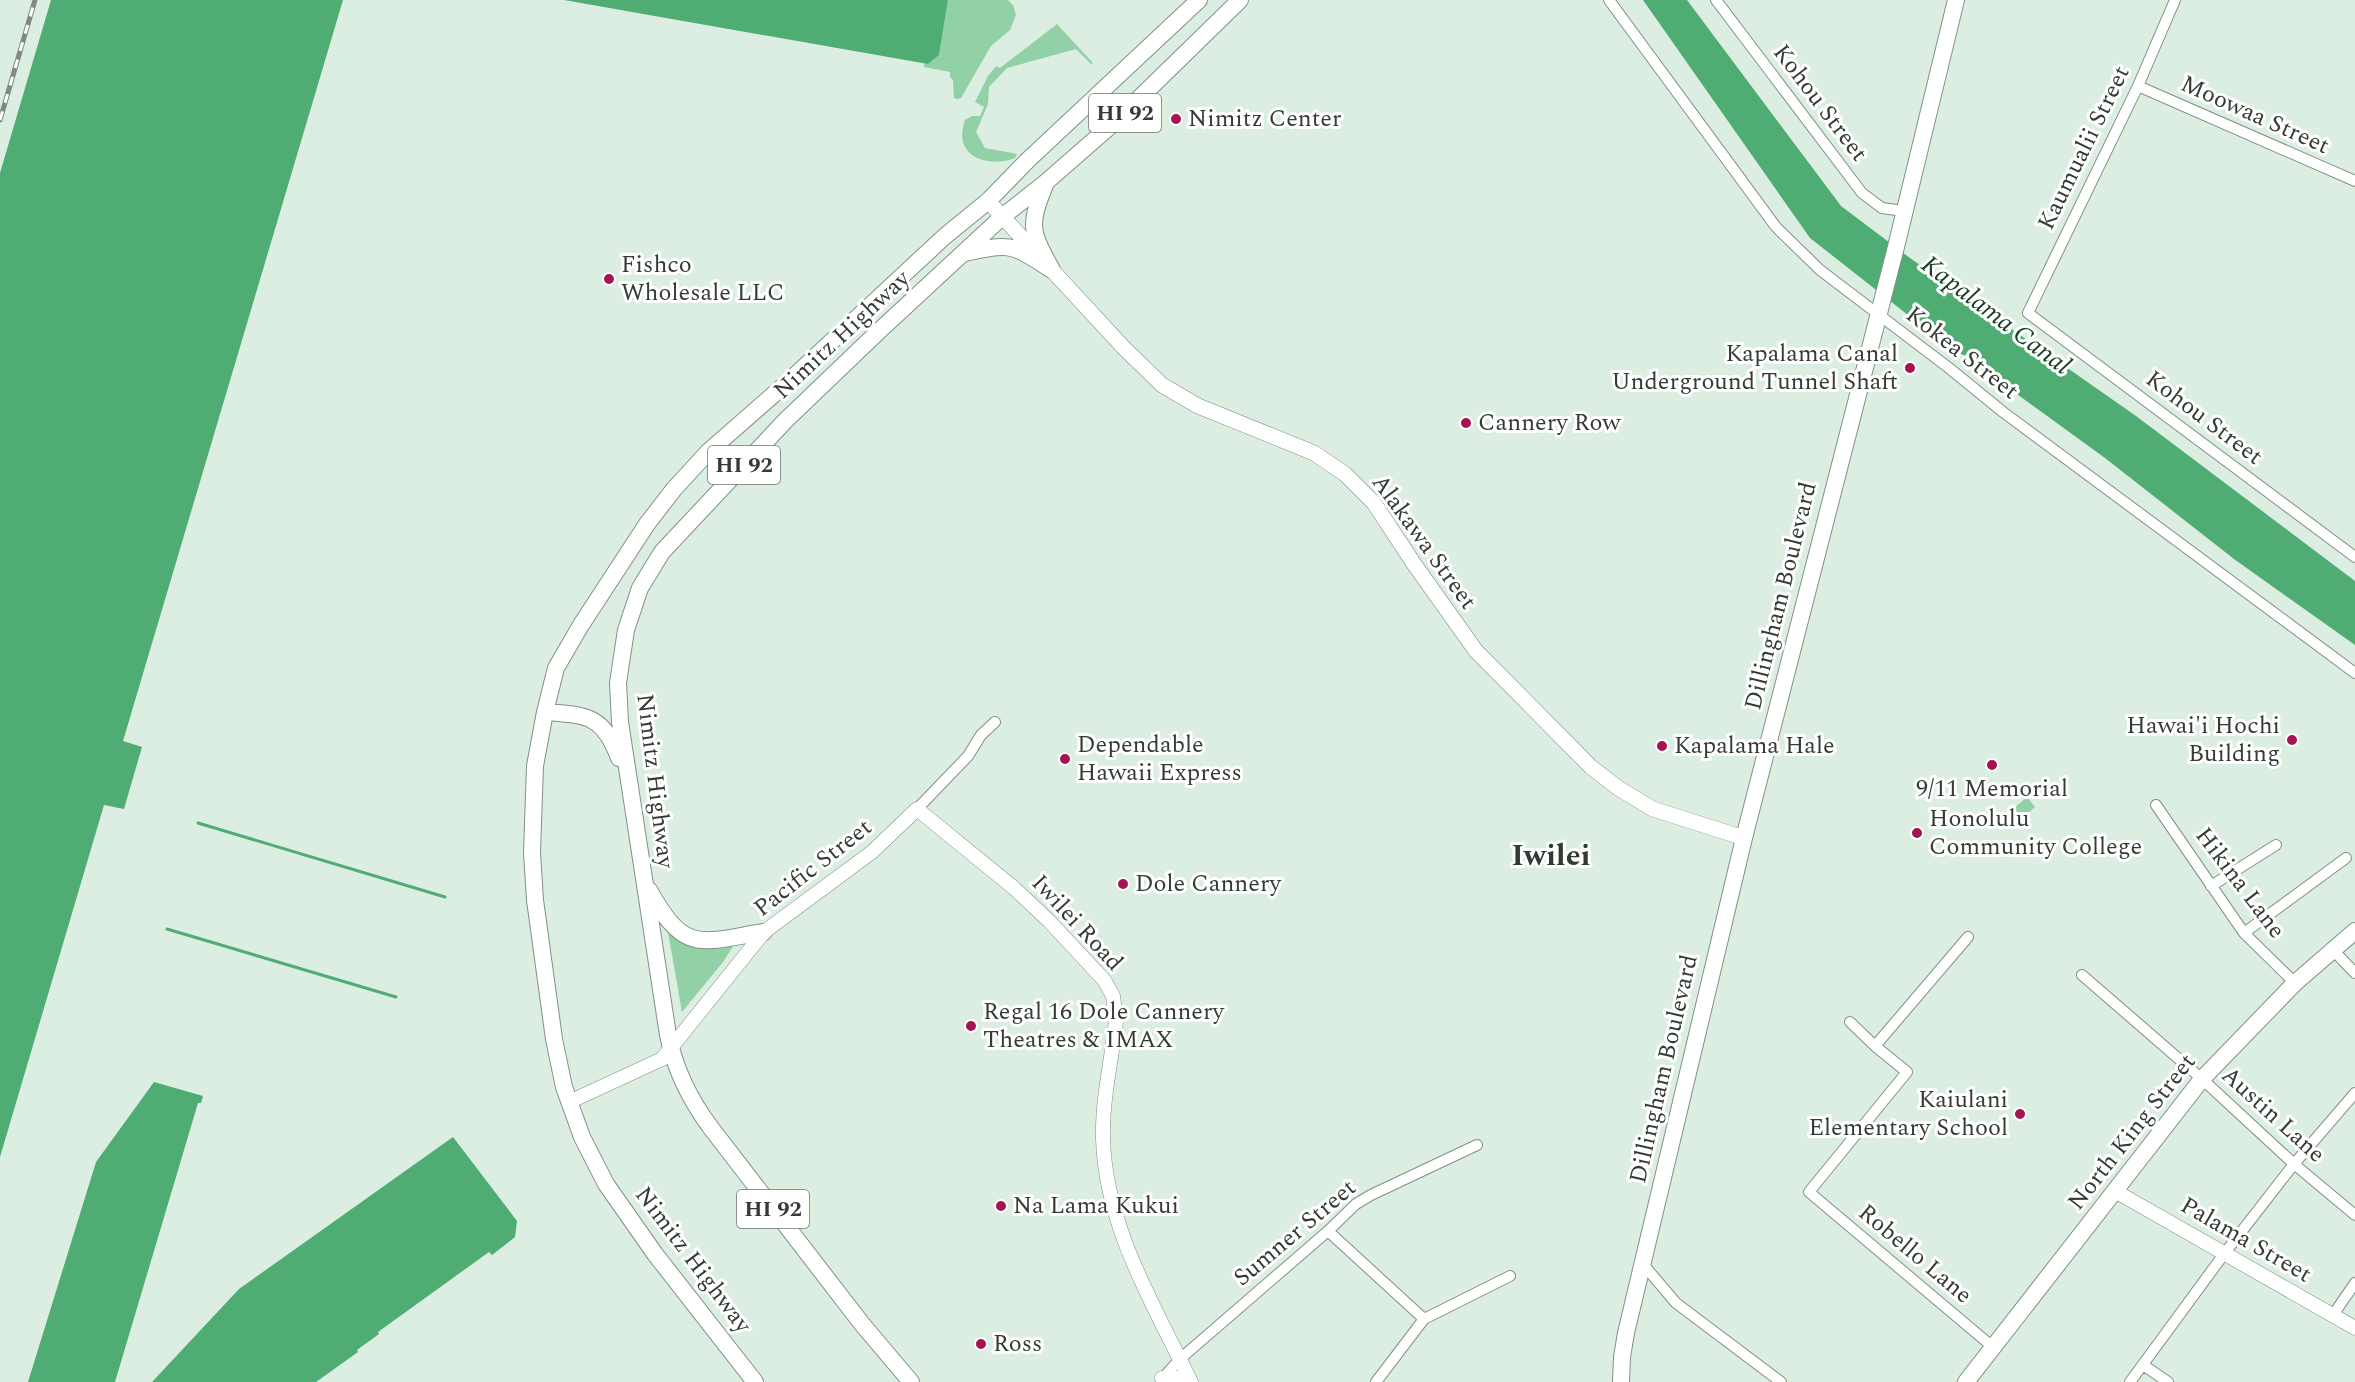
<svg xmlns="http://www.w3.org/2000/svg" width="2355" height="1382" font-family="Spectral,serif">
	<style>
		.green { fill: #92d0a5 }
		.water { fill: #4fac72 }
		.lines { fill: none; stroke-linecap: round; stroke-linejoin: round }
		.stream { stroke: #4fac72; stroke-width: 3 }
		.minor-casing { stroke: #819185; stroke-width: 12 }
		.tertiary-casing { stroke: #819185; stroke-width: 15 }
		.secondary-casing { stroke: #819185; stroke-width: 16 }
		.primary-casing { stroke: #819185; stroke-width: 18 }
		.minor { stroke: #fff; stroke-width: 10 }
		.tertiary { stroke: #fff; stroke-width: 14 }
		.secondary { stroke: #fff; stroke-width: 15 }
		.primary { stroke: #fff; stroke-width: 16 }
		.rail-casing { stroke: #7f8a82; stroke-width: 5 }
		.rail { stroke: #fff; stroke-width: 3; stroke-dasharray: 9; stroke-linecap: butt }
		.poi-dot { fill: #a61351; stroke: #fff; stroke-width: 2 }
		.labels { text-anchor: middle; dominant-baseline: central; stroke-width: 6; stroke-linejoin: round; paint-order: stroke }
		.shield { fill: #fff; stroke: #727672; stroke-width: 1.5 }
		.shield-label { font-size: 22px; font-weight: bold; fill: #353b36 }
		.street-label { font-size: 24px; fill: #353b36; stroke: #fff }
		.poi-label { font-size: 24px; fill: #353b36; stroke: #fff; text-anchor: start }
		.water-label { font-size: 26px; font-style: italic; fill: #183f26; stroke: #fff }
		.district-label { font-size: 30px; font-weight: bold; fill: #2e3c32; stroke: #fff }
	</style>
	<rect width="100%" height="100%" fill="#dcede1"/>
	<path class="green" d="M948,0h60l5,5 3,10 -6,15 -19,16 -30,52 -4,1 -3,-1 -1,-18 -3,-3v-5l-26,-5v-4l4,1 11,-9z
		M1057,24l36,39 -2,1 -15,-15 -69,19 -18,19 -1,17 -12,28 9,16 32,6 -2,4c-19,8 -53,4 -53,-24 0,-4 2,-10 3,-14l7,-4h8l4,-9 -9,-5 13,-26 8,-10 4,2z
		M2027,797l8,10 -15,13 -8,-10z
		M667,926l70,14 -14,22 -41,50z"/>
	<path class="water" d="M51,0h292l-220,741 19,6 -18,62 -20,-4 -104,352v-984z
		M564,0h384l-9,55 -11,9z
		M1643,0h44l154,206 69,52 226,158 219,165v64l-121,-86 -129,-101 -197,-143 -98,-77z
		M154,1082l49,14 -2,7h-3l-83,279h-87l68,-220z
		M453,1137l64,84 -2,16 -23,18 -3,-3 -111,80 1,2 -22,16 1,2 -42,30h-164l87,-93z"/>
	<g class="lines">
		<path class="stream" d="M198,823l247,74
			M167,929l229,68"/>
		<g class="minor-casing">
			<path id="minor" d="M1609,0l167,227 44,43 129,98 54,44 352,261
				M1716,0l146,193 20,15 22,3
				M2175,0l-37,86 -110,227 327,244
				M2138,86l217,95
				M2156,805l88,128 51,50
				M917,809l51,-53 13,-21 14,-13
				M2211,886l65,-41
				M2244,933l102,-75
				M1968,937l-93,109 32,26 -98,120 185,156
				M2333,950l22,23
				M2082,975l120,104 92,85 61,51
				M1850,1022l25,24
				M1328,1231l96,88
				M1642,1263l34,40 105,79
				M2333,1315l22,-32
				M2143,1365l25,17
				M1161,1380l19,-21 148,-128 28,-27 15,-9 106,-50
				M1376,1382l48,-63 86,-43
				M2130,1382l94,-128 70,-90 61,-71"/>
		</g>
		<g class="tertiary-casing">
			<path id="tertiary" d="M569,1102l93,-43 102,-127 108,-80 45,-43 97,79 35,33 55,59 9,16 3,24c-4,39 -14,79 -13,118 2,88 51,167 88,244
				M2115,1191l240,137
				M1162,1378l11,-1 17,4"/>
		</g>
		<g class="secondary-casing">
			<path id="secondary" d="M988,201l135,146 39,38 36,21 116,47 31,21 29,29 40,61 62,87 115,116 27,21 35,21 91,29"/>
		</g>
		<g class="primary-casing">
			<path id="primary" d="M1045,185c-17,42 -14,46 7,85
				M965,253c48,-11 47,-8 87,17
				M545,712c42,3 58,3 74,46
				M649,890c36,65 51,52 115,42
				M755,1382l-100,-128 -49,-70 -24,-47 -18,-50 -10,-48 -19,-139 -3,-47 3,-87 10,-54 11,-44 25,-43 66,-101 27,-35 34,-37 81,-71 155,-144 44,-36 40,-41 171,-160
				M911,1382l-49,-58 -151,-196c-21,-28 -36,-58 -43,-93l-48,-313 -2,-39 8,-53 14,-42 22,-36 123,-131 94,-90 123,-114 43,-34 71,-62 124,-121
				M1621,1382l1,-25 4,-24 118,-495 152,-591 60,-247
				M1966,1382l236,-303 93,-96 60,-52"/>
		</g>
		<use href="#minor" class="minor"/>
		<use href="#tertiary" class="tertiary"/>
		<use href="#secondary" class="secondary"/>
		<use href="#primary" class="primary"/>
		<g class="rail-casing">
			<path id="rail" d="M0,120l35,-120"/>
		</g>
		<use href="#rail" class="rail"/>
	</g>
	<g class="poi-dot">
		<circle cx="1176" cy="119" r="6"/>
		<circle cx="609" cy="279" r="6"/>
		<circle cx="1910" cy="368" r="6"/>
		<circle cx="1466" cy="423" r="6"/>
		<circle cx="2292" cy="740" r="6"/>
		<circle cx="1662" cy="746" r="6"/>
		<circle cx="1065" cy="759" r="6"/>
		<circle cx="1992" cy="765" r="6"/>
		<circle cx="1917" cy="833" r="6"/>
		<circle cx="1123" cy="884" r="6"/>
		<circle cx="971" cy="1026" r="6"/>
		<circle cx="2020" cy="1114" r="6"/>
		<circle cx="1001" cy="1206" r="6"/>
		<circle cx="981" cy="1344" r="6"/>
	</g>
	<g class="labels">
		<g class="shield">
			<rect x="1089" y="94" width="72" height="38" rx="4.5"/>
			<rect x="708" y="446" width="72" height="38" rx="4.5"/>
			<rect x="737" y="1190" width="72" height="38" rx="4.5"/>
		</g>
		<g class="shield-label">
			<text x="1125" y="113">HI 92</text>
			<text x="744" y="465">HI 92</text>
			<text x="773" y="1209">HI 92</text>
		</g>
		<g class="street-label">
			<text transform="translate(1820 103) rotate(53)">Kohou Street</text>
			<text transform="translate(2255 115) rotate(24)">Moowaa Street</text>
			<text transform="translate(2084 148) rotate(-64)">Kaumualii Street</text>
			<text transform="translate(842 335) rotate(-43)">Nimitz Highway</text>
			<text transform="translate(1962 353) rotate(38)">Kokea Street</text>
			<text transform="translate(2204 418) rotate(37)">Kohou Street</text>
			<text transform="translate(1424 542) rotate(54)">Alakawa Street</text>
			<text transform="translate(1781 596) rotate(-76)">Dillingham Boulevard</text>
			<text transform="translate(655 781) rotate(83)">Nimitz Highway</text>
			<text transform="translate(813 868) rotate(-38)">Pacific Street</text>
			<text transform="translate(2240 883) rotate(53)">Hikina Lane</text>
			<text transform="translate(1077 923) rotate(47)">Iwilei Road</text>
			<text transform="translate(1664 1069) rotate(-77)">Dillingham Boulevard</text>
			<text transform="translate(2273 1115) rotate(42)">Austin Lane</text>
			<text transform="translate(2132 1132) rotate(-52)">North King Street</text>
			<text transform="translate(1295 1233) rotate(-40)">Sumner Street</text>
			<text transform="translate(2246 1240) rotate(30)">Palama Street</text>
			<text transform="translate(1915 1254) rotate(40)">Robello Lane</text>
			<text transform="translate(693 1260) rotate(53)">Nimitz Highway</text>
		</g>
		<g class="poi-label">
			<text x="1188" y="119">Nimitz Center</text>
			<text x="621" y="265">Fishco<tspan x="621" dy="28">Wholesale LLC</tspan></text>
			<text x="1898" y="354" text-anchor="end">Kapalama Canal<tspan x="1898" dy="28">Underground Tunnel Shaft</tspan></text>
			<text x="1478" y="423">Cannery Row</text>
			<text x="2280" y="726" text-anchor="end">Hawai'i Hochi<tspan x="2280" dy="28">Building</tspan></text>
			<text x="1077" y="745">Dependable<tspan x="1077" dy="28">Hawaii Express</tspan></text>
			<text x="1674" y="746">Kapalama Hale</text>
			<text x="1992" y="789" text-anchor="middle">9/11 Memorial</text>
			<text x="1929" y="819">Honolulu<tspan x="1929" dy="28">Community College</tspan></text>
			<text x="1135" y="884">Dole Cannery</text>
			<text x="983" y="1012">Regal 16 Dole Cannery<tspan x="983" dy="28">Theatres &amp; IMAX</tspan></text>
			<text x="2008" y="1100" text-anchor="end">Kaiulani<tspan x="2008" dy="28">Elementary School</tspan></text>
			<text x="1013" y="1206">Na Lama Kukui</text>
			<text x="993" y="1344">Ross</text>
		</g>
		<g class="water-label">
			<text transform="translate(1996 315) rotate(37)">Kapalama Canal</text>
		</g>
		<g class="district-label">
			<text x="1551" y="856">Iwilei</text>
		</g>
	</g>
</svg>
